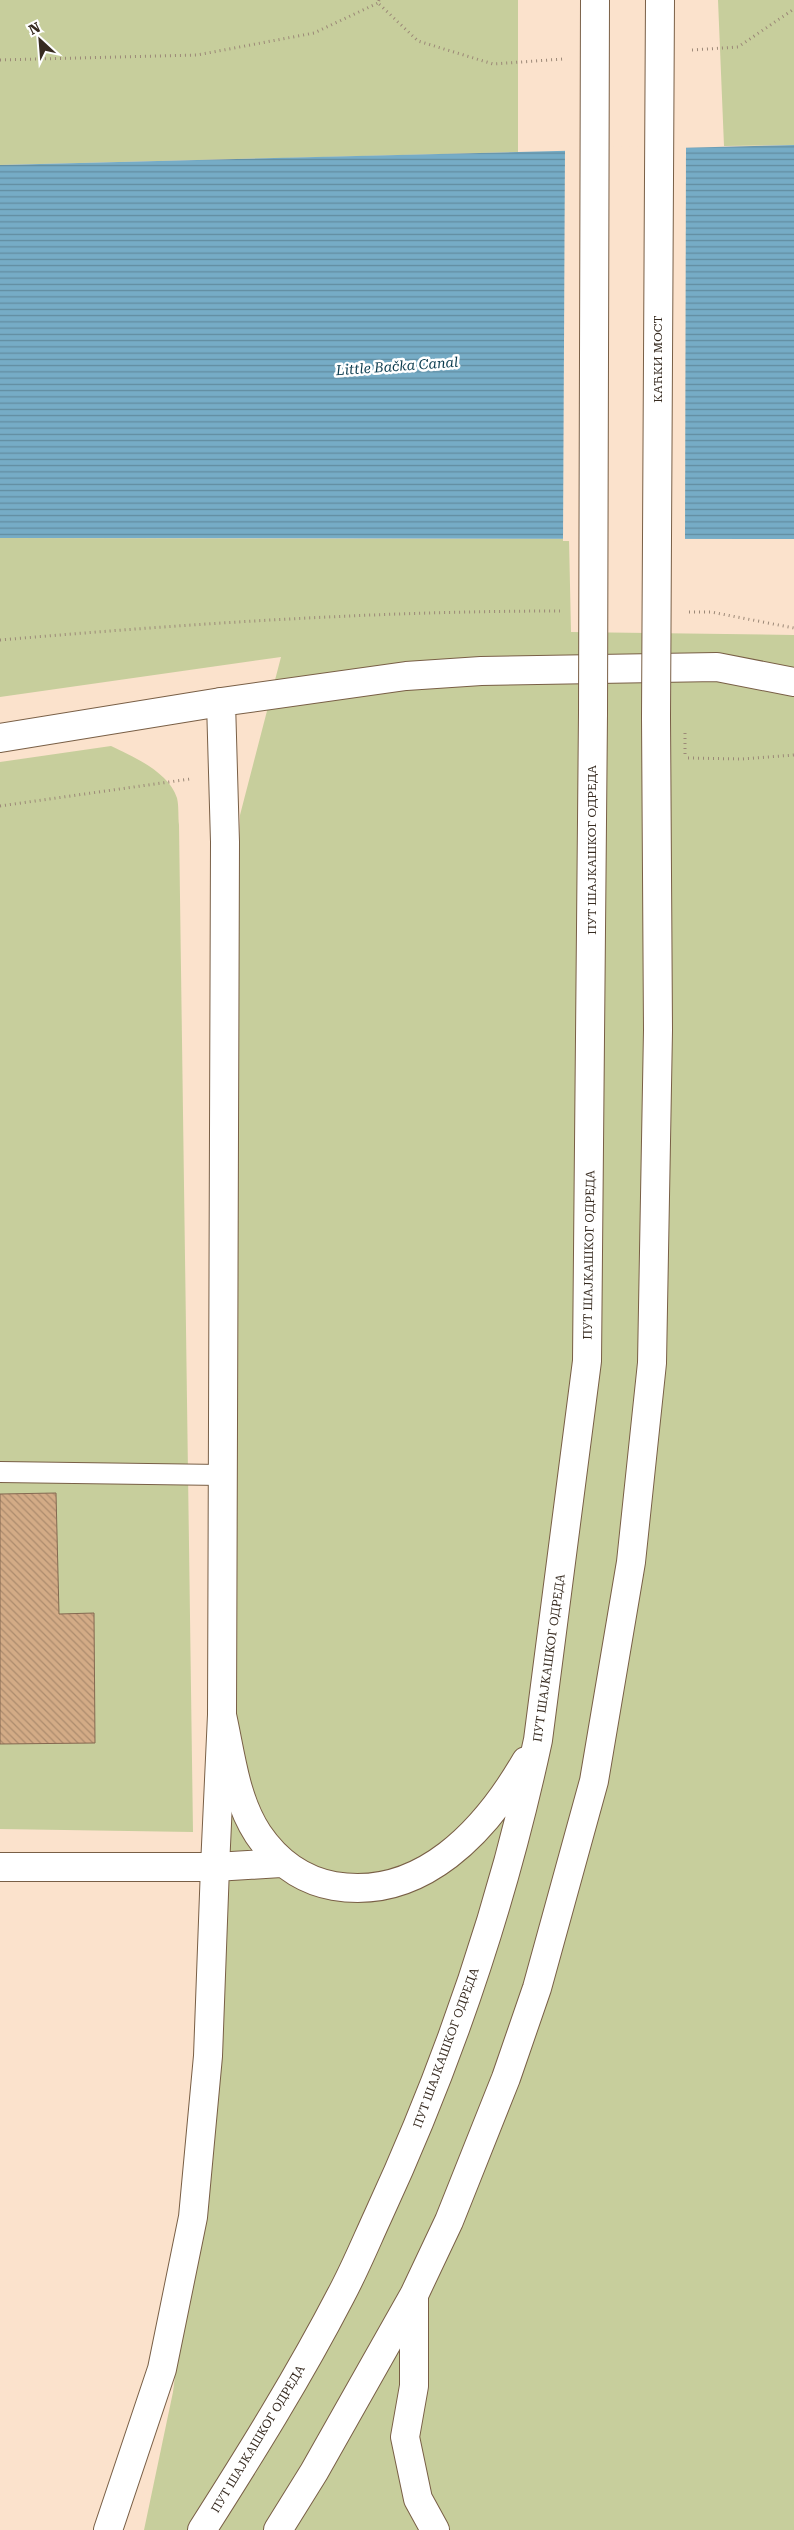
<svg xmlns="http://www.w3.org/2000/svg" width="794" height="2530" font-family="'Roboto Serif',serif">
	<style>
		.green { fill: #c7ce9c }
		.water { fill: url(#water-rules) }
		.pier { fill: #fbe2cc }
		.building { fill: url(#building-back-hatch); stroke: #846951 }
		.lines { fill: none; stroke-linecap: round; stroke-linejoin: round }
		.service-casing { stroke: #795f46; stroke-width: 22 }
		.minor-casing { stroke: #795f46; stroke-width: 30 }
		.tertiary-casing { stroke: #795f46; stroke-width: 30 }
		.secondary-casing { stroke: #795f46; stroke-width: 30 }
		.path { stroke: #9b8877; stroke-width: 3; stroke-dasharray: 1 4; stroke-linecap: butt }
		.service { stroke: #fff; stroke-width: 20 }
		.minor { stroke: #fff; stroke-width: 28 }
		.tertiary { stroke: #fff; stroke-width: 28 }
		.secondary { stroke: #fff; stroke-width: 28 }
		.secondary-bridge-casing { stroke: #795f46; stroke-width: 30; stroke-linecap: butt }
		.path-bridge { stroke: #9b8877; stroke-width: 3; stroke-dasharray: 1 4; stroke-linecap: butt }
		.secondary-bridge { stroke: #fff; stroke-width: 28 }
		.labels { text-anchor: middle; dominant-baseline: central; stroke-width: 5; stroke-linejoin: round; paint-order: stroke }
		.street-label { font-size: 12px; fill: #372b20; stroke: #fff }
		.water-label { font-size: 14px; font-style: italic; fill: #08394c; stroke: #fff }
	</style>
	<defs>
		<pattern id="water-rules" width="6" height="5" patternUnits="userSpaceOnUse" patternTransform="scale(1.25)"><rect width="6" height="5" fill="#76acc6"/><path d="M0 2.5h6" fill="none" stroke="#628ca0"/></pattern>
		<pattern id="building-back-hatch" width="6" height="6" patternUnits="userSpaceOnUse" patternTransform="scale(1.25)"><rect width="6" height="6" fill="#d3ab86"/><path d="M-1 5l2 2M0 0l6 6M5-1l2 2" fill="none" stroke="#ac8b6d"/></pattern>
	</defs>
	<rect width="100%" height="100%" fill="#fbe2cc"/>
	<path class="green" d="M0,0h518v152l-518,13z
		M718,0h76v145l-70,1z
		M0,538l569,1 2,93 223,3v1895h-650l29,-138 47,-377 20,-1200 41,-158 -281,40z
		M111,746c21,10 58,26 66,52 2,8 1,19 2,27l14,1007 -193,-3v-1067z"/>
	<path class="water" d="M794,145v394l-794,-1v-373z"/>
	<path class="pier" d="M686,145l-1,397 -122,-1 2,-393z"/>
	<path class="building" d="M56,1493l3,121 35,-1 1,130 -95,1v-250z"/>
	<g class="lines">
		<g class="service-casing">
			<path id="service" d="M0,1472l222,3"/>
		</g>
		<g class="minor-casing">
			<path id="minor" d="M0,738l221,-36
				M0,1867h215"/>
		</g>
		<g class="tertiary-casing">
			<path id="tertiary" d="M215,1867l7,-152 3,-873 -4,-140 185,-26 75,-5 236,-4 77,15"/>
		</g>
		<g class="secondary-casing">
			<path id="secondary" d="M222,1715c9,40 13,84 36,119 19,28 43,46 76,52 88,15 152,-56 192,-125
				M414,2295v91l-9,51 13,62 17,31
				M108,2530l54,-161 31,-152 15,-161 7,-189 66,-4
				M202,2530c49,-77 97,-154 139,-235 14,-26 25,-53 37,-79 70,-151 125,-313 160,-476l49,-379 6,-648
				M278,2530l36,-58 100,-177 35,-74 57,-143 31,-90 57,-207 37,-219 21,-199 6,-333 -2,-313"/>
		</g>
		<path class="path" d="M379,0l-1,3 40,38 75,23 70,-5
			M692,50l46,-3 56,-38
			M0,60l197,-5 117,-22 64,-30
			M689,612h22l83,16
			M0,640c186,-16 373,-29 560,-29
			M688,758l54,1 52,-4
			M0,806l190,-27"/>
		<use href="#service" class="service"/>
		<use href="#minor" class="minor"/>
		<use href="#tertiary" class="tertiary"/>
		<use href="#secondary" class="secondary"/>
		<g class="secondary-bridge-casing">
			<path id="secondary-bridge" d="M593,713l2,-713
				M656,717l4,-717"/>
		</g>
		<path class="path-bridge" d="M685,733v25"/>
		<use href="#secondary-bridge" class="secondary-bridge"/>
	</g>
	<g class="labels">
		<g class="street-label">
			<text transform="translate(658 359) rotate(-90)">КАЋКИ МОСТ</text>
			<text transform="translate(592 850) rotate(-90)">ПУТ ШАЈКАШКОГ ОДРЕДА</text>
			<text transform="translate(589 1255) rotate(-89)">ПУТ ШАЈКАШКОГ ОДРЕДА</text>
			<text transform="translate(549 1658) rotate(-82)">ПУТ ШАЈКАШКОГ ОДРЕДА</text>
			<text transform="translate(446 2048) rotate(-70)">ПУТ ШАЈКАШКОГ ОДРЕДА</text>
			<text transform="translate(258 2439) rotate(-59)">ПУТ ШАЈКАШКОГ ОДРЕДА</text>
		</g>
		<g class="water-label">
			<text transform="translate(397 366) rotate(-4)">Little Bačka Canal</text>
		</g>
	</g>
	<g transform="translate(40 40) rotate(334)" stroke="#ffffff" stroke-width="4" paint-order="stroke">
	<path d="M0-4L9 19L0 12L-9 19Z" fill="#372b20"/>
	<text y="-8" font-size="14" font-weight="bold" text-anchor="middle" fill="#372b20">N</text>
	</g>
</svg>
